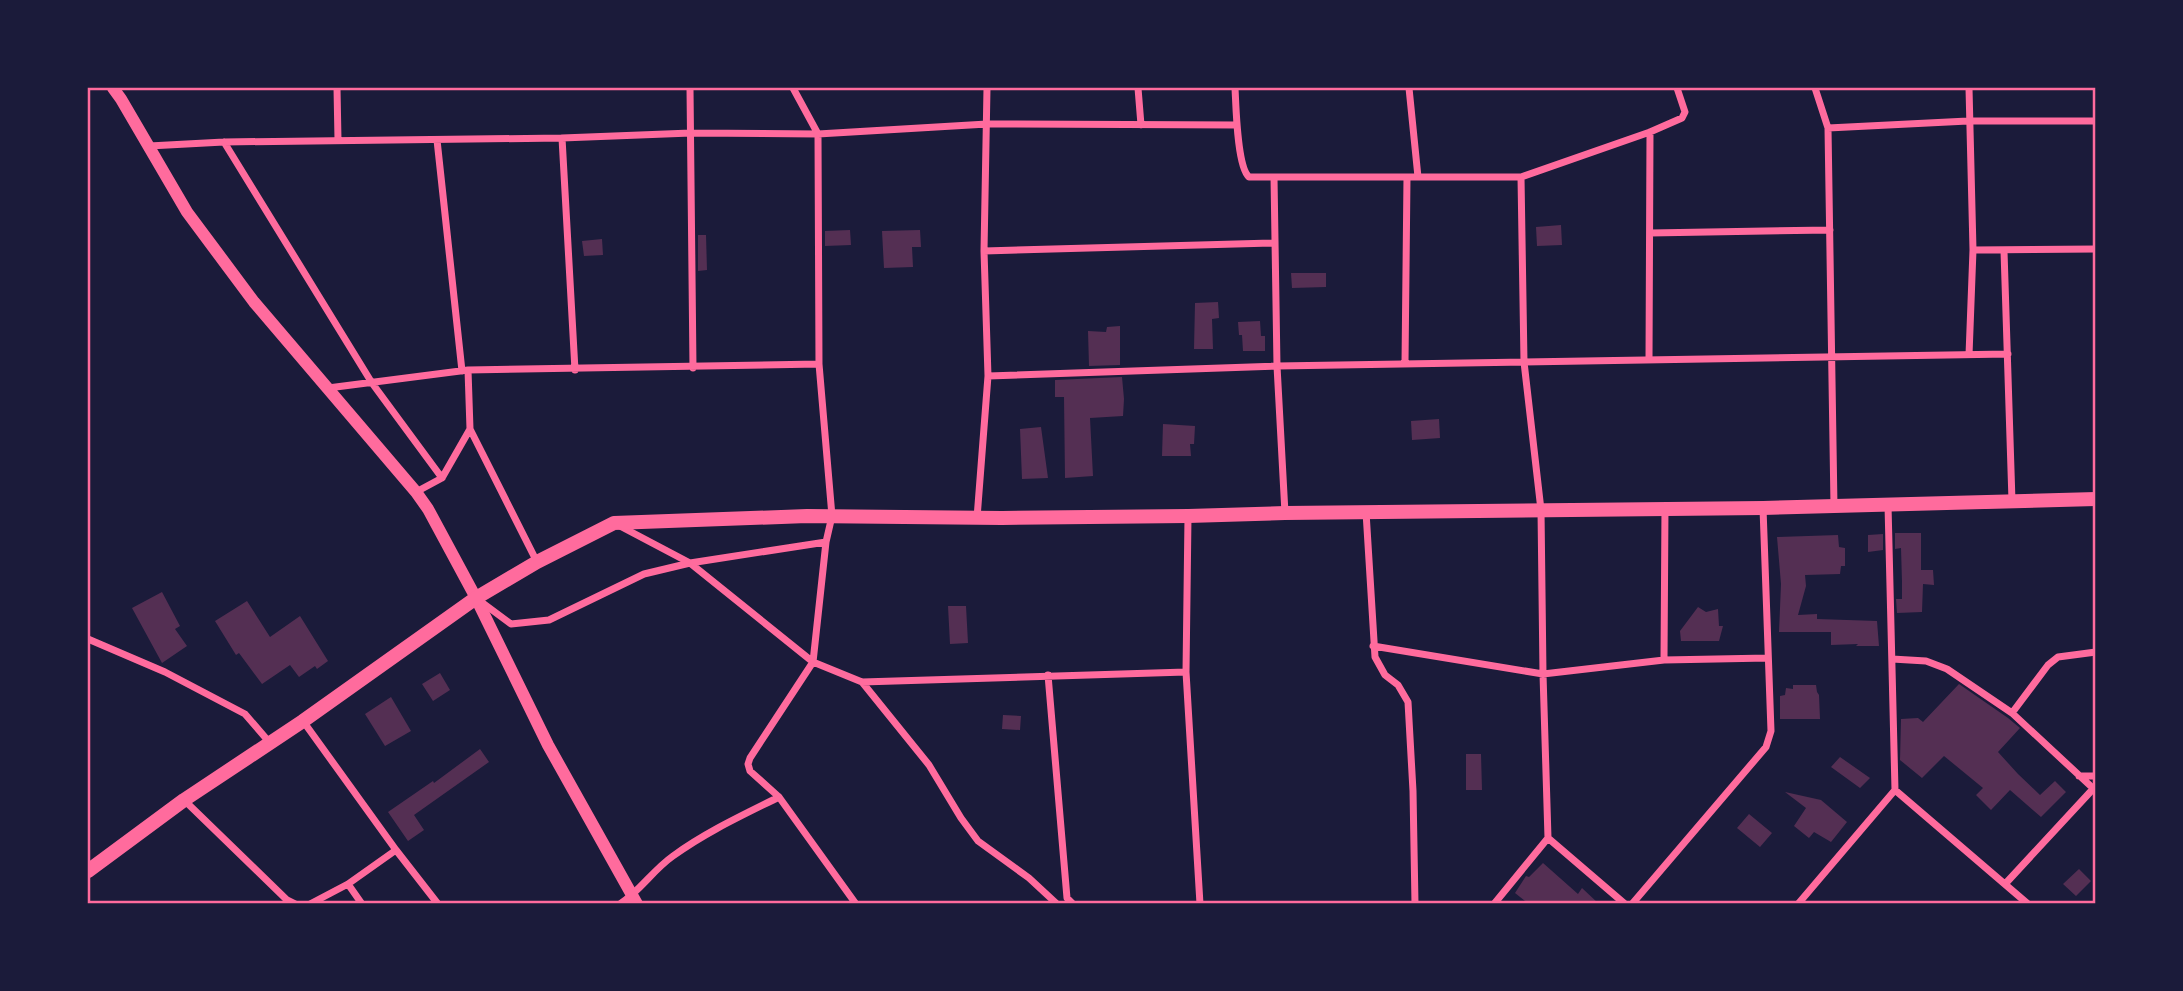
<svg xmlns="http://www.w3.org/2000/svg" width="2183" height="991" font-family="'IBM Plex Sans',sans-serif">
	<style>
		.building { fill: #542f53 }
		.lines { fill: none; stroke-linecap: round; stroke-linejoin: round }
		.minor { stroke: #ff6b9d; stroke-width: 7 }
		.tertiary { stroke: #ff6b9d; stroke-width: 12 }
		.secondary { stroke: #ff6b9d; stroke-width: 14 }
		.neatline { fill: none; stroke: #ff6b9d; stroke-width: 2.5 }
	</style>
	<rect width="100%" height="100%" fill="#1b1b3a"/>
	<path class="building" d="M1561,225l1,20 -25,1 -1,-19z
		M850,230l1,15 -26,1v-15z
		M920,230l1,17h-9l1,20 -29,1 -2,-37z
		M698,235h8l1,35 -9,1z
		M602,239l1,16 -19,1 -2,-15z
		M1291,273h35v14l-34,1z
		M1218,302l1,16 -7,1 1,30h-19l1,-46z
		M1260,321l1,15h4v15h-22l-1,-16h-3l-1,-13z
		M1120,326v39l-31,1 -1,-35 18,1 1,-5z
		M1122,377l2,22 -1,17 -33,2 3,58 -28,2 -1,-81h-9v-17z
		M1439,419l1,19 -28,2 -1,-19z
		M1163,424l32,2 -1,18h-4l1,12h-29z
		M1041,427l7,51 -26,1 -2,-50z
		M1895,533h26v37h12l1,15 -11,-1 -1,28 -25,1 -1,-14h6v-17l-1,-34 -6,1z
		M1883,534v16l-15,2v-17z
		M1838,535l1,12 6,1v18h-4l-1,8 -35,1 1,11 -8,29 19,-1v5l60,2 2,25h-23l2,-2 -27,1v-13h-52l2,-48 -4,-47z
		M162,592l18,34 -5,3 12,17 -25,17 -30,-55z
		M247,601l23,36 30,-21 28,45 -11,8 -2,-3 -16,11 -9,-12 -28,19 -23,-31 -3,2 -21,-34z
		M948,606h18l2,37 -18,1z
		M1698,607l8,5 12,-3 1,17h4l-4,15h-38l-1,-10z
		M440,673l10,17 -17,11 -11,-17z
		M1959,684l49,34 12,10 -22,24 20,22 22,21 15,-14 11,11 -25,25 -31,-27 -19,20 -15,-15 7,-7 -39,-32 -22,22 -22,-18 1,-41 17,-1 5,4z
		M1793,685h23l1,7 2,3 1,24h-40v-23l5,-1 1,-7 7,1z
		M391,697l20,34 -26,15 -20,-32z
		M1003,715l18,1 -1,14 -18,-1z
		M480,749l9,13 -75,53 10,15 -16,11 -20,-29 45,-31 1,2z
		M1466,754h15l1,36h-16z
		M1840,757l30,21 -10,10 -29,-21z
		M1785,792l36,8 26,22 -16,20 -17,-10 -5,6 -15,-12 12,-18z
		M1749,814l23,19 -12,14 -23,-19z
		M1543,863l35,31 4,-6 17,16h-70l-14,-11 11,-17 3,1z
		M2079,869l12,12 -15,15 -13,-12z"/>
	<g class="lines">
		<path class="minor" d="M337,88l1,52
			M690,88l3,280
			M793,88l25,46 1,230 13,152 -6,26 -13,120 -63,96 -2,6 2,7 29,26 77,107
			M1138,88l3,37
			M1235,88c1,17 2,79 14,89h25l3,189 8,147
			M1409,88l9,89
			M1815,88l13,40 6,378
			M1828,128l140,-7h128
			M562,138l13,232
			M437,140l25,231
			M224,142l148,241 70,95
			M149,146l75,-4 338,-4 129,-5 127,1 169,-10 250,1
			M1274,177h247l129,-45 32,-14 3,-6 -8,-24
			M1521,177l3,185 17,148 2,164 5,164 77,66
			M1650,233l180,-3
			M1973,250l123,-1
			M984,251l291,-8
			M2004,251l8,250
			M1969,355l4,-105 -4,-162
			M1649,360l1,-228
			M1405,364l2,-187
			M468,370l2,59 67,133
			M988,376l289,-10 731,-12
			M328,388l140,-18 351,-6
			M416,492l26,-14 28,-49
			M1366,512l9,145 10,18 13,10 10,17 5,89 2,113
			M1188,517l-2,155 14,232
			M977,518l11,-142 -4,-125 3,-163
			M618,525l72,38 123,99 49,20 324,-10
			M480,601l31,23 38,-4 95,-46 46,-11 136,-21
			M88,639l77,33 80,42 25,29
			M1373,646l170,28 121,-14 104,-2
			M1892,659l34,2 21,8 65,44 84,78
			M1664,660l1,-153
			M1048,675l19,223 6,6
			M862,682l67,83 32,53 17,23 51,37 28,26
			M2012,713l36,-48 10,-8 38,-5
			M303,721l93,129 42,54
			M2079,776h17
			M1895,790l133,114
			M184,800l103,100 8,4
			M2006,883l87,-94
			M348,884l14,20
			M310,904l38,-20 48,-34
			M620,904c20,-13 33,-34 53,-48 33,-24 70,-41 106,-59
			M1494,904l54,-66
			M1632,904l134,-157 5,-16 -8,-223
			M1798,904l97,-114 -7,-285"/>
		<path class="tertiary" d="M113,88l8,11 66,113 67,90 162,190 12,17 48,89 72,147 89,159"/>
		<path class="secondary" d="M88,871l96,-71 119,-79 173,-123 61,-36 77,-39 193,-7 195,2 186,-2 97,-3 478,-5 333,-9"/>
	</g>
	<rect width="2183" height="991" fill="none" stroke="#1b1b3a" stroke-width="178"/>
	<rect x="89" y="89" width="2005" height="813" class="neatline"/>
</svg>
